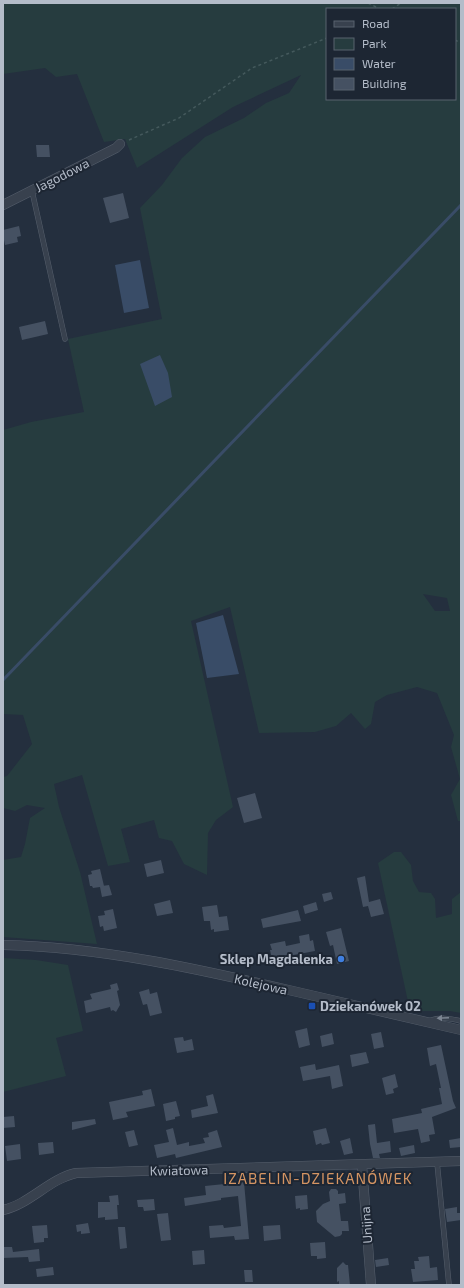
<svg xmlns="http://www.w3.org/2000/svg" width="464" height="1288" font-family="'Exo 2',sans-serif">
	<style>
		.green { fill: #263c3f; fill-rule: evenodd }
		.water { fill: #394c67 }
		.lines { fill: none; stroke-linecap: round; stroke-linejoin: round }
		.stream { stroke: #394c67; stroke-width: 3 }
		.building { fill: #455162 }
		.service-casing { stroke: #565f6c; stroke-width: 5.5 }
		.minor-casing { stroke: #565f6c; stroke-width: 10 }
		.path { stroke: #44595c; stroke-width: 1.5; stroke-dasharray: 3 3; stroke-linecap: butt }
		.service { stroke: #38414e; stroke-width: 4.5 }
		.minor { stroke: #38414e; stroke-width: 9 }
		.oneway { fill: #7c8592 }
		.shop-dot { fill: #3f7fe0; stroke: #1d2633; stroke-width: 1.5 }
		.transit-dot { fill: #1a4fb4; stroke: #1d2633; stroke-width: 1.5 }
		.labels { text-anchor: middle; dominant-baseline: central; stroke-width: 4; stroke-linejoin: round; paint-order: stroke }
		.street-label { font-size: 13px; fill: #b4bcc9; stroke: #1d2633 }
		.poi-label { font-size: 13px; font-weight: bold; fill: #b4bcc9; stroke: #1d2633; text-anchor: end }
		.quarter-label { font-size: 15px; letter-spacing: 1px; fill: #d59563; stroke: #1d2633 }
	</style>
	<rect width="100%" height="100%" fill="#242f3e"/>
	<path class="green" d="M3,3h458v818h-3l-7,-26 9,-16 -9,-32 3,-12 -17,-42 -20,-6 -30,8 -12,7 -4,22 -6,5 -14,-16 -15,13 -21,6 -56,1 -29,-126 -39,14 42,186 -17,13 -8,13 -1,42 -23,-11 -12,-23 -13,-3 -5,-18 -33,9 9,33 -22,4 -26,-91 -28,9 5,23 21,65 17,72 -94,-7v-77l18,-3 4,-13 5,-26 15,-10 -18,-3 -12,6 -12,-3v-31l4,-1 25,-32 -9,-29 -20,-1v-284l28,-8 53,-10 -16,-73 94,-20 -22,-111 22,-23 20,-27 23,-21 39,-19 22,-15 23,-10 12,-18 -68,32 -96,61 -12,-29 -21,3 -27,-68 -21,3 -11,-9 -42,6zM327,9h128v90h-128zM423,594l24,4 3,13h-15z
		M394,852h7l10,13 2,16 6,11 12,1 4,6 1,19 16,-4v-15l9,-7v121l-11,-2h-40l-32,-148z
		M3,958l33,2 32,5 15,66 -27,7 10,38 -63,16z"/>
	<path class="water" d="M140,260l9,48 -25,5 -9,-48z
		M160,355l8,18 4,24 -17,9 -15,-42z
		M223,615l16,59 -32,4 -11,-55z"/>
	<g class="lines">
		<path class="stream" d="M3,680l458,-475"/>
	</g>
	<path class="building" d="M36,145h13l1,12h-13z
		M123,193l6,25 -19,5 -7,-25z
		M19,226l2,10 -4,1 1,5 -13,3 -1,-5 -1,1v-11z
		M45,321l3,13 -26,6 -3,-13z
		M255,793l7,25 -18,5 -7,-25z
		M161,860l3,13 -17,4 -3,-13z
		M100,869l4,17h-2l7,-1 3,10 -10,2 -2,-10 -7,1 -1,-2h-2l-2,-11 4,-1 -1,-3z
		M365,876l4,26 11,-3 4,15 -13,3 -3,-11 -5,1 -6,-29z
		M331,892l2,7 -9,3 -2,-8z
		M170,900l3,13 -16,3 -3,-12z
		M316,902l2,8 -13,4 -2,-8z
		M217,905l2,12 8,-1 2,14 -15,2v-3l-3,1 -1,-9h-6l-2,-14z
		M113,909l4,19 -13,3 -1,-5 -3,1 -2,-11 7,-1 -1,-4z
		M298,910l3,11 -38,7 -2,-9z
		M341,928l8,33 -12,3 -4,-19 -3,1 -4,-14z
		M309,934l1,7 3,-1 2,11 -43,8 -2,-9h2l-2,-6 15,-3 1,5 14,-3 -1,-7z
		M117,983l2,7 -2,1 3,14 -4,7 -3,-2 -2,1 -1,-4 -24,6 -2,-12 8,-2 -2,-5 21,-5 -1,-4z
		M149,989l1,5 7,-2 5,21 -12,3 -3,-12 -4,1 -4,-13z
		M307,1028l3,17 -11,3 -4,-17z
		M381,1032l3,15 -10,2 -3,-15z
		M332,1033l2,11 -12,3 -2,-11z
		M183,1037l1,4 8,-2 2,11 -17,3 -3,-15z
		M441,1045l12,56 3,7 -24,9 3,17 -6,1 1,6 -9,2 -3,-14 -24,4 -2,-14 30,-6 -1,-4 21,-5 -3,-16h2l-5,-24 -6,2 -3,-18z
		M366,1052l3,11 -17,4 -2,-12z
		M315,1064l1,6 23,-5 4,21 -11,3 -2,-13 -27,5 -3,-14z
		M395,1074l3,13 -5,2 1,4 -8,2 -4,-17z
		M151,1089l4,17 -29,6 2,5 -15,3 -4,-18 34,-7 -1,-4z
		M213,1094l5,19 -26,5 -1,-8 17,-4 -2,-10z
		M176,1101l4,15 -5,1v2l-9,2 -3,-17z
		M14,1116l1,11 -12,1v-11z
		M95,1119l1,5 -24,6v-8z
		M375,1124l2,19 13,-2 1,11 -12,2 1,4h-7l-3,-14 -2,-19z
		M173,1128l4,17 12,-3v4l16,-3 -2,-5 6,-1 -1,-4 9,-3 5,17 -46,11 -1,-4 -18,4 -3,-13 15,-3 -3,-12z
		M326,1128l4,15 -8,2 -1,-2 -5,2 -3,-14z
		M134,1130l4,15 -9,2 -4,-15z
		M350,1138l3,15 -9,2 -4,-14z
		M461,1138v9l-11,1 -1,-8z
		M53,1142l1,11 -15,2 -1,-12z
		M20,1144l1,15 -14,2 -2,-15z
		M414,1145l1,8 -14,3 -2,-8z
		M244,1182l5,57 -14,1 -1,-4 -24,2 -1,-12 14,-1 1,3 17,-2 -3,-30 -17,2v2l-36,6 -1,-8 22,-3 -1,-9z
		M331,1189h5l2,2v3l7,-1 1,10 -7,1 2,17h7l1,10h-7v3l-2,2 -5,1 -18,-15 -1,-11 7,-7 7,-3 -1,-9z
		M118,1195l1,10h-2l1,14 -13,1v-3l-7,1v-16h12l-1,-6z
		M307,1195l1,14 -8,1v-2l-4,1 -1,-13z
		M154,1199l1,11 -11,1 -1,-4h-5l-1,-7z
		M457,1207v6h4v7l-14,2 -2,-13z
		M168,1213l3,27 -10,1 -4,-27z
		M88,1223l2,10 -9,1v-3l-4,1 -1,-7z
		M47,1225l1,13h-4v4l-10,1 -2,-17z
		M280,1225l1,14 -17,2 -1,-15z
		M118,1227h7l2,21 -7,1z
		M325,1242l1,16 -9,1v-3h-6l-1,-13z
		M3,1247h9l1,5 26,-3 1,12 -11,1 -1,-5 -25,1z
		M204,1250l1,14 -12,1 -1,-14z
		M429,1256l1,12 7,-1 1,13 -25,2 -2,-13h4l-1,-8h5l-1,-4z
		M388,1258l1,7 -13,2 -1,-7z
		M343,1262l3,3h2l2,20h-11v-4l-2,1v-14z
		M53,1267l1,8 -17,2 -1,-8z
		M244,1270h8l1,12h-8z"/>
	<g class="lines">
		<g class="service-casing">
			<path id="service" d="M32,191l33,148
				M428,1021c12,-4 21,-3 33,0
				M437,1162l12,123"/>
		</g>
		<g class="minor-casing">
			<path id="minor" d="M3,205l113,-57 4,-4
				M3,945c98,2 195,24 290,46 56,13 112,26 168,39
				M362,1165l9,120
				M3,1210c27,-6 46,-31 73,-37l385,-12"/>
		</g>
		<path class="path" d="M368,3l12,6
			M392,9l9,-6
			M455,40l6,3
			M129,140l50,-22 73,-50 75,-30"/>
		<use href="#service" class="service"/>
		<use href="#minor" class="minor"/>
	</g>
	<defs><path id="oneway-solid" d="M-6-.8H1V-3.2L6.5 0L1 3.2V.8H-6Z"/></defs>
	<use class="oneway" href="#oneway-solid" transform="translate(443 1018) rotate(178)"/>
	<circle class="shop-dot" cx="341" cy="959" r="4"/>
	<rect class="transit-dot" x="308" y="1002" width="8" height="8" rx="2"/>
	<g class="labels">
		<g class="street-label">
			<text transform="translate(62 175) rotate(-27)">Jagodowa</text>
			<text transform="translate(261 984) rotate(13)">Kolejowa</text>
			<text transform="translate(179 1170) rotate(-1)">Kwiatowa</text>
			<text transform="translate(366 1225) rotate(-94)">Unijna</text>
		</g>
		<g class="poi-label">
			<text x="333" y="959">Sklep Magdalenka</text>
			<text x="320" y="1006" text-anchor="start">Dziekanówek 02</text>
		</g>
		<g class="quarter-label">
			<text x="318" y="1178">IZABELIN-DZIEKANÓWEK</text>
		</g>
	</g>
	<rect width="464" height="1288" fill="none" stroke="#b4bcc9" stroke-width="8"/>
	<rect x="326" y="8" width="130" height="92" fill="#1d2633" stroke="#59626f"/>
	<rect x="334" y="21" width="20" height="6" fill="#38414e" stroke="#59626f"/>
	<text x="362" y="28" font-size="12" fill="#b4bcc9">Road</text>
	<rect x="334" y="38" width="20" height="12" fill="#263c3f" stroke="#59626f"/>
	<text x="362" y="48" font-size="12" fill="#b4bcc9">Park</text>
	<rect x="334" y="58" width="20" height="12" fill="#394c67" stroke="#59626f"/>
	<text x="362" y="68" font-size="12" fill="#b4bcc9">Water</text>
	<rect x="334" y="78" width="20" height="12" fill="#455162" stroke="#59626f"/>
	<text x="362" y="88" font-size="12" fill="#b4bcc9">Building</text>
</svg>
